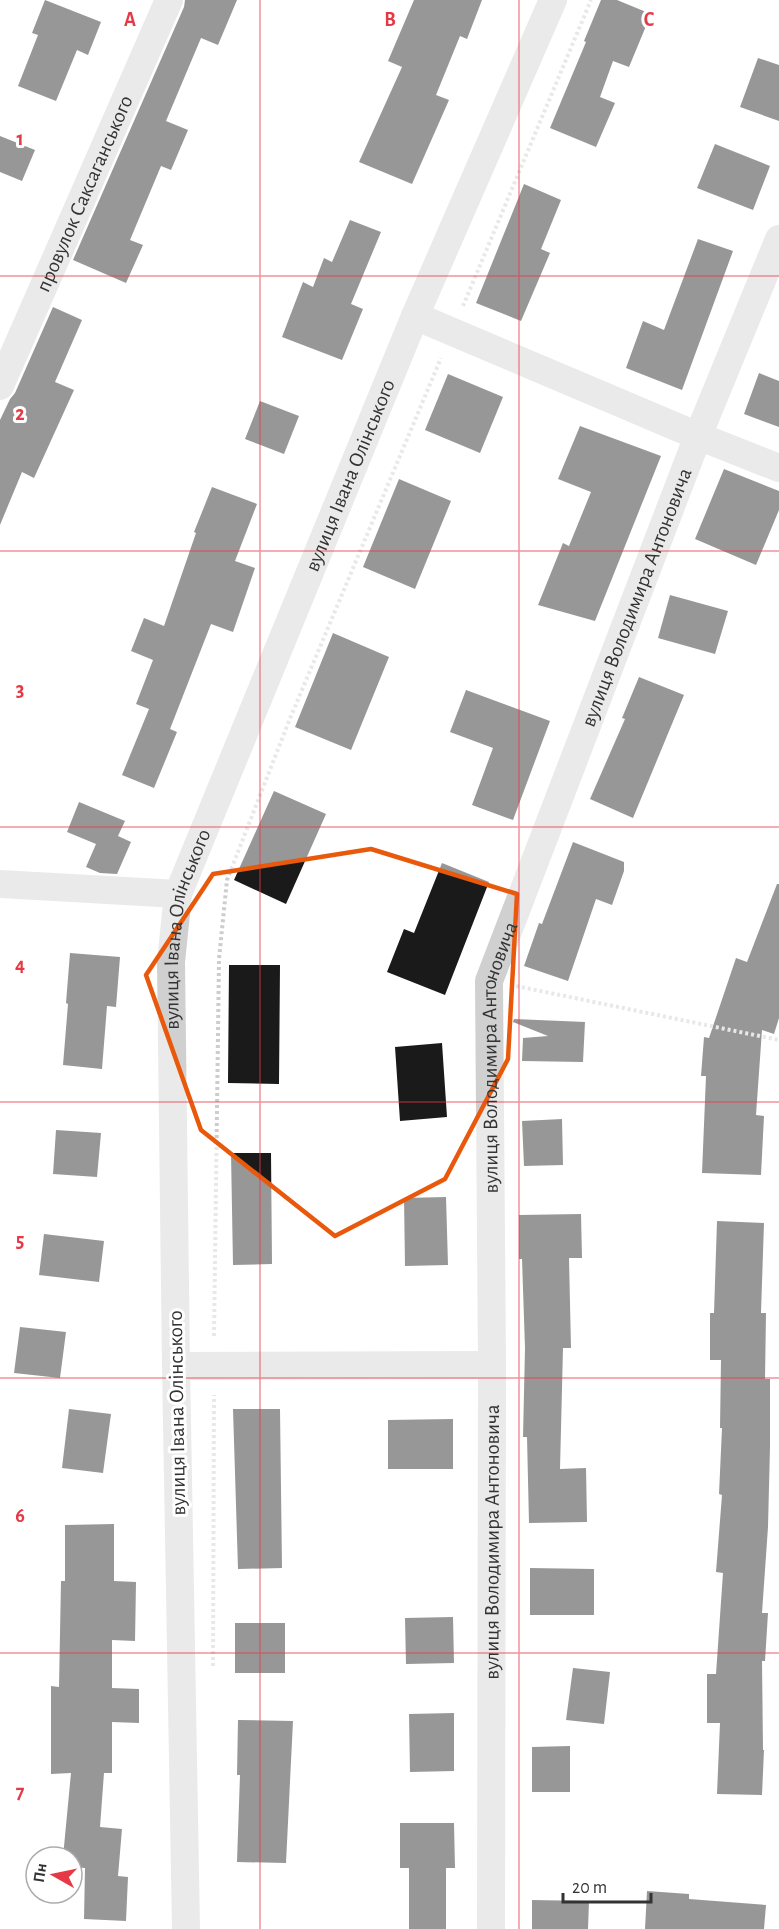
<svg xmlns="http://www.w3.org/2000/svg" width="779" height="1929" font-family="'Alegreya Sans',sans-serif">
	<style>
		.building { fill: #1a1a1a }
		.lines { fill: none; stroke-linecap: round; stroke-linejoin: round }
		.path { stroke: #cdcdcd; stroke-width: 4; stroke-dasharray: 3 3; stroke-linecap: butt }
		.minor { stroke: #d0d0d0; stroke-width: 28 }
		.marked { fill: none; stroke: #e8590c; stroke-width: 4.5; stroke-linejoin: round }
		.grid { fill: none; stroke: #e63946; stroke-width: 1.5; stroke-opacity: 0.55 }
		.labels { text-anchor: middle; dominant-baseline: central; stroke-width: 6; stroke-linejoin: round; paint-order: stroke }
		.street-label { font-size: 21px; fill: #333; stroke: #fff }
		.grid-label { font-size: 20px; text-anchor: middle; font-weight: bold; fill: #e63946; stroke: #fff; stroke-width: 6; stroke-linejoin: round; paint-order: stroke }
	</style>
	<rect width="100%" height="100%" fill="#fff"/>
	<path class="building" d="M45,0l56,22 -13,33 -11,-5 -21,51 -38,-15 20,-51 -6,-2z
		M185,0h52l-19,45 -17,-7 -35,83 22,9 -17,40 -10,-4 -31,74 13,5 -17,38 -53,-23 111,-253z
		M414,0h68l-15,39 -7,-3 -24,59 13,5 -37,84 -53,-22 43,-95 -14,-6z
		M601,0h16l34,14 -22,53 -16,-6 -13,36 15,6 -19,44 -46,-19 36,-86 -2,-1z
		M758,58l21,7v56l-39,-14z
		M0,136l35,14 -13,31 -22,-9z
		M715,144l55,22 -17,44 -56,-22z
		M524,184l37,16 -20,49 9,4 -29,68 -45,-18z
		M350,220l31,12 -30,72 12,5 -21,51 -60,-23 21,-55 10,5 11,-29 8,4z
		M698,239l35,12 -51,139 -56,-22 17,-47 21,9z
		M53,307l29,13 -27,62 19,8 -40,88 -12,-6 -22,53v-105l10,-21 5,-6z
		M759,373l20,8v46l-35,-13z
		M448,374l55,23 -23,56 -55,-23z
		M260,401l39,15 -15,38 -39,-15z
		M580,426l81,30 -66,165 -57,-16 25,-62 6,3 22,-54 -33,-13z
		M724,469l55,22v19l-23,55 -61,-26z
		M399,479l52,22 -36,88 -52,-22z
		M212,487l45,17 -22,57 20,7 -22,64 -22,-8 -41,105 7,3 -23,56 -32,-13 27,-66 -13,-5 17,-44 -22,-9 13,-33 20,8 32,-93 -2,-1z
		M670,595l58,16 -13,43 -57,-16z
		M333,633l56,24 -38,93 -56,-23z
		M639,677l45,18 -51,123 -43,-19 35,-80 -3,-1z
		M466,690l84,31 -37,99 -41,-15 21,-57 -43,-16z
		M274,791l52,23 -40,90 -52,-24z
		M79,802l46,19 -7,15 13,6 -14,32 -17,-1 -14,-6 10,-23 -29,-12z
		M573,842l51,20v9l-12,34 -16,-6 -28,82 -44,-15 15,-43 3,1z
		M442,863l47,19 -44,113 -58,-23 17,-43 10,4z
		M777,884h2v134l-5,16 -12,-4 -6,85 8,1 -3,59 -59,-2 4,-97h-5l3,-39 5,1 27,-80 11,4z
		M70,953l50,4 -4,50 -9,-1 -5,63 -39,-4 5,-61 -2,-1z
		M229,965h51l-1,119 -51,-1z
		M514,1019l71,3 -2,40 -61,-1 1,-23 25,-2 -35,-14z
		M442,1043l5,74 -47,4 -5,-74z
		M562,1119l1,46 -39,1 -2,-45z
		M56,1130l45,3 -4,44 -44,-3z
		M231,1153h40l1,111 -39,1z
		M446,1197l2,68 -43,1 -1,-68z
		M581,1214l1,44h-13l2,90h-8l-3,121 26,-1 1,54 -58,1 -2,-86h-4l2,-89 -3,-89h-3v-44z
		M717,1221l47,2 -3,90h5l-1,66h5v68l-2,80 -6,86h6l-3,48h-3l1,89h1l-2,45 -45,-1 3,-71h-13v-49h9l7,-101 -7,-1 6,-77 -3,-1 3,-66h-2l1,-68h-11v-47h4z
		M44,1234l60,7 -5,41 -60,-7z
		M20,1327l46,5 -6,46 -46,-5z
		M69,1409l42,5 -8,59 -41,-5z
		M233,1409h47l2,159 -44,1z
		M453,1419v50h-65v-49z
		M114,1524v57l22,1 -1,59 -23,-1v48l27,1v34l-27,-1v51h-8l-4,54 22,2 -4,47 10,1 -2,44 -42,-2 1,-51 -13,-1v-10h-9l8,-84 -20,1v-88l8,1 2,-106h4v-56z
		M530,1568l64,1v46h-64z
		M453,1617l1,46 -48,1 -1,-46z
		M235,1623h50v50h-50z
		M573,1668l37,4 -6,52 -38,-4z
		M454,1713v58l-44,1 -1,-58z
		M238,1720l55,1 -7,142 -49,-1 3,-87h-3z
		M570,1746v46h-38v-45z
		M400,1823h54l1,45h-9v61h-37v-61h-9z
		M647,1891l42,3v5l77,6 -2,24h-119z
		M532,1900l57,1 -1,28h-56z"/>
	<g class="lines">
		<path class="path" d="M463,306l128,-306
			M516,986l263,54
			M214,1336l5,-377 8,-79 62,-159 152,-363
			M213,1666l1,-271"/>
		<g class="minor">
			<path d="M415,316l283,120 81,32"/>
			<path id="s1" d="M0,386l169,-386"/>
			<path d="M0,884l178,10"/>
			<path d="M176,1366l316,-1"/>
			<path id="s2" d="M186,1929l-10,-563 -5,-404 7,-68 237,-578 138,-316"/>
			<path id="s3" d="M491,1929l1,-564 -3,-384 209,-545 81,-197"/>
		</g>
	</g>
	<path d="M0 0H779V1929H0ZM371,849l146,45 -9,165 -63,120 -110,57 -134,-106 -55,-155 67,-101z" fill="#fff" fill-opacity=".55" fill-rule="evenodd"/>
	<path class="marked" d="M371,849l146,45 -9,165 -63,120 -110,57 -134,-106 -55,-155 67,-101z"/>
	<path class="grid" d="M260,0v1929M519,0v1929M0,276h779M0,551h779M0,827h779M0,1102h779M0,1378h779M0,1653h779"/>
	<g class="labels">
		<g class="street-label">
			<text stroke="none"><textPath href="#s1" startOffset="210">провулок Саксаганського</textPath></text>
			<text stroke="none"><textPath href="#s2" startOffset="1488">вулиця Івана Олінського</textPath></text>
			<text stroke="none"><textPath href="#s3" startOffset="1359">вулиця Володимира Антоновича</textPath></text>
			<text stroke="none"><textPath href="#s2" startOffset="1002">вулиця Івана Олінського</textPath></text>
			<text stroke="none"><textPath href="#s3" startOffset="873">вулиця Володимира Антоновича</textPath></text>
			<text transform="translate(177 1413) rotate(-91)">вулиця Івана Олінського</text>
			<text stroke="none"><textPath href="#s3" startOffset="387">вулиця Володимира Антоновича</textPath></text>
		</g>
	</g>
	<g class="grid-label">
		<text x="130" y="26">A</text>
		<text x="390" y="26">B</text>
		<text x="649" y="26">C</text>
		<text x="20" y="145">1</text>
		<text x="20" y="420">2</text>
		<text x="20" y="696">3</text>
		<text x="20" y="971">4</text>
		<text x="20" y="1247">5</text>
		<text x="20" y="1522">6</text>
		<text x="20" y="1798">7</text>
	</g>
	<g transform="translate(54 1875) rotate(279)"><circle r="28" fill="#ffffff" stroke="#adadad" stroke-width="1.5"/>
	<path d="M0-4.5L10 22L0 15L-10 22Z" fill="#e63946"/>
	<text y="-9" font-size="16" font-weight="bold" text-anchor="middle" fill="#333333">Пн</text>
	</g>
	<path d="M563 1893v9h88v-9" fill="none" stroke="#333333" stroke-width="3"/>
	<text x="572" y="1893" font-size="18" fill="#333333" stroke="#ffffff" stroke-width="4.5" paint-order="stroke">20 m</text>
</svg>
